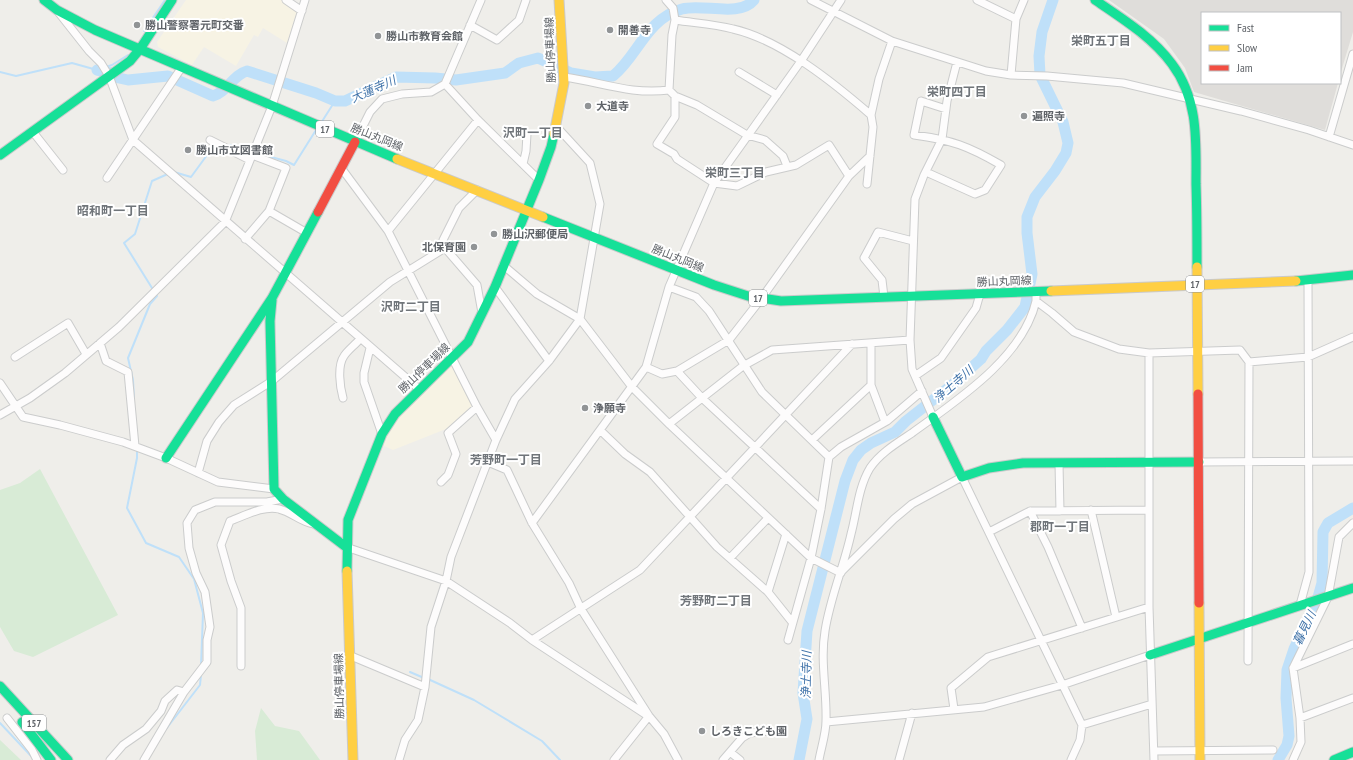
<svg xmlns="http://www.w3.org/2000/svg" width="1353" height="760" font-family="'PT Sans Narrow','Noto Sans JP',sans-serif">
	<style>
		.commercial { fill: #f7f3e4 }
		.industrial { fill: #dfddda }
		.green { fill: #d8ebd6 }
		.lines { fill: none; stroke-linecap: round; stroke-linejoin: round }
		.stream { stroke: #bfe0f9; stroke-width: 2 }
		.river { stroke: #bfe0f9; stroke-width: 11 }
		.street-casing { stroke: #cbcccc; stroke-width: 9 }
		.fast-casing { stroke: #cacacb; stroke-width: 11 }
		.slow-casing { stroke: #cacacb; stroke-width: 11 }
		.jam-casing { stroke: #cacacb; stroke-width: 11 }
		.street { stroke: #fdfcfc; stroke-width: 7 }
		.fast { stroke: #16e098; stroke-width: 9 }
		.slow { stroke: #ffcf43; stroke-width: 9 }
		.jam { stroke: #f24e42; stroke-width: 9 }
		.poi-dot { fill: #919496; stroke: #fff; stroke-width: 1.5 }
		.labels { text-anchor: middle; dominant-baseline: central; stroke-width: 4; stroke-linejoin: round; paint-order: stroke }
		.shield { fill: #fff; stroke: #8f9295; stroke-width: 1 }
		.shield-label { font-size: 10px; font-weight: bold; fill: #5f6368 }
		.poi-label { font-size: 11px; font-weight: bold; fill: #5f6368; stroke: #fff; text-anchor: start }
		.street-label { font-size: 11px; fill: #5f6368; stroke: #fff }
		.neighbourhood-label { font-size: 12px; font-weight: bold; fill: #70757a; stroke: #fff }
		.water-label { font-size: 12px; font-style: italic; fill: #4174aa; stroke: #fff }
	</style>
	<rect width="100%" height="100%" fill="#efeeea"/>
	<path class="commercial" d="M186,0h95l16,11 -10,32 -24,-15 -5,9 -4,-2 -18,31 -32,-19 -12,18 -34,-18 -1,-5z
		M454,362l20,42 -28,25 -53,21 -11,-5 7,-16 11,-16z"/>
	<path class="industrial" d="M1109,0h244v32l-13,43v-62h-138v70h136l-13,47 -131,-38 -9,-24 -21,-29z"/>
	<path class="green" d="M40,469l78,146 -85,42 -19,-6 -14,-24v-137l20,-7z
		M261,708l14,18 24,5 21,29h-63l-2,-29z
		M0,740l21,20h-21z"/>
	<g class="lines">
		<path class="stream" d="M144,31l21,-31
			M0,72l16,4 56,-13 25,7 15,-5 16,-10
			M321,123l14,-22
			M227,146l3,-1 21,7
			M260,154l26,7 8,4 22,-35
			M174,172l17,5 19,-26 11,-3
			M134,400l-1,-20 -5,-22 22,-54 7,-8 -33,-53 11,-9 17,-53 18,-8
			M137,448v10l-10,50 19,35 33,14 15,22 9,34 -2,53
			M410,672l14,6
			M428,679l46,21 68,41 18,19
			M0,723l32,34
			M166,729l34,-44 1,-10"/>
		<path class="river" d="M97,70l14,3 8,5 9,2 40,-4 45,20c14,-4 20,-21 34,-25l69,22 19,8h10l51,-24 39,1 21,2 49,-7 14,-10 19,-5 33,15 24,4 18,-1c25,-20 33,-57 69,-67 20,-6 57,9 72,-9
			M799,760l8,-41 -4,-26 4,-62 38,-150 8,-21 8,-10 10,-7 24,-11 11,-11 46,-36 29,-26 5,-8 21,-21 18,-23 7,-33 -5,-41v-16l8,-20 20,-26 11,-18 2,-10 -5,-21 -23,-47 -1,-19 3,-24 11,-32
			M1278,760l9,-15 2,-9 -3,-38 1,-28 7,-21 23,-48 5,-18 1,-51 5,-9 25,-15"/>
		<g class="street-casing">
			<path id="street" d="M286,0l16,11
				M666,0l7,8 2,12 -3,15 -3,55 6,6 22,9 50,30 18,5 18,16 4,10
				M811,0l81,41 94,30 25,4 36,1 76,7 118,28 68,19 44,15
				M977,0l39,19 -5,56
				M59,13l30,38 12,12 8,13 24,64 286,249
				M1016,19l8,-19
				M675,20c19,3 39,4 58,9 48,11 101,54 138,86
				M470,25l27,15 22,-20 7,-20
				M739,72l38,23
				M564,77c37,5 67,18 105,13
				M445,84l33,36 61,60
				M675,96v21l-18,27 17,10 3,5 37,24 23,3 29,-14 30,-7 33,-20 20,31
				M33,132l30,38
				M1329,137l24,-83
				M210,140l40,20
				M355,142l15,-30 12,-13 20,-5 29,-2 14,-8 36,-84
				M523,164l3,-13 1,-17
				M342,169l46,62 89,176 19,33
				M926,172l49,22 10,-4 16,-25c-33,-19 -49,-25 -87,-30l7,-34 25,8
				M107,178l75,-111
				M867,184l6,-57 -2,-12 8,-36 13,-38
				M269,211l38,22
				M388,231l90,-111
				M245,239l24,-28 17,-43 -34,-13
				M445,248l-2,-8 16,-32 18,-18
				M503,265l34,29 43,25 52,68 37,37 142,134 30,15
				M495,287l54,74
				M669,287l27,10 13,14 53,81 67,65
				M884,297l-2,-17 -18,-22 14,-26 35,9
				M1036,297v4l16,12 22,19 45,17 30,4 91,-3 9,12 59,-5 45,-20
				M100,343l6,18 22,11 7,74
				M370,348l-6,25v9l18,52
				M1149,353v254l5,153
				M15,357l53,-34 18,31
				M646,367l16,7 15,-3 25,27 119,111
				M677,371l52,-31 32,-41 88,-123 21,-20
				M915,376l26,-18 35,-50 4,-14
				M0,383l23,34 37,8 63,17 43,16 52,24 56,7
				M871,385l14,37
				M343,398c-3,-11 -6,-32 1,-42 4,-6 11,-11 16,-17
				M0,415l30,-17 35,-25 54,-46 106,-105 47,-116 33,-106
				M933,417l-21,-48 -2,-29 5,-141 9,-24 18,-36 5,-38 10,-39
				M669,424l74,-58 29,-16 138,-10
				M600,430l25,24 25,18 67,75 51,45 24,30
				M812,440l59,-55v-41
				M488,462l19,8 25,53 37,60 12,26 68,107 15,18 14,26
				M1199,462l154,-1
				M1059,463l1,48
				M198,473l9,-32 12,-19 15,-17 38,-24 118,-99 55,-34 32,37 5,28
				M441,482l7,-7 8,-21 -8,-21 29,-26
				M1091,510l25,107
				M1030,511l18,36 34,81
				M532,523l114,-156 23,-80 45,-104 87,-122 40,-61
				M989,532l41,-21 118,-1
				M346,547l100,34 64,42 22,17 113,74
				M730,558l38,-40
				M842,571l52,-52 18,-15 50,-27 120,248 -2,15 -9,20
				M768,592l18,-58
				M1300,605l9,-33 -1,-291
				M532,640l108,-70 212,-226
				M788,640l23,-82 10,-49 8,-52 12,-10 46,-26 35,-30
				M351,656l74,31
				M1248,661l1,-299
				M241,666v-58l-10,-27 -10,-36 9,-24c14,-5 34,-16 49,-12 13,3 21,13 35,15
				M1293,668l60,-24
				M954,709l-3,-21 37,-31 161,-50
				M7,718l25,32 5,10
				M1300,718l53,-20
				M826,722l158,-15 78,-22 88,-30
				M1082,725l70,-21
				M1154,751l119,-1
				M730,752l10,8
				M110,760l13,-15 23,-16 15,-18 4,-10 12,-11 7,2
				M144,760l40,-68 23,-30v-22l3,-13 -5,-35 -9,-19 -7,-25 -2,-25 8,-13 20,-8h52l16,-3
				M399,760l6,-20 13,-20 7,-33 6,-60 15,-46 5,-24 45,-117 19,-41 34,-38 31,-42 20,-115 -10,-41 -34,-37
				M614,760l35,-44
				M723,760l19,-22 8,-5 19,-2
				M819,760c2,-12 7,-26 7,-39 1,-30 -6,-60 -1,-90 5,-33 19,-65 26,-97 6,-22 7,-46 19,-66 10,-15 27,-25 42,-35 44,-32 111,-75 124,-132
				M899,760l13,-47
				M1293,760l8,-18 -1,-24 -7,-50 35,-71 11,-60 14,-14"/>
		</g>
		<g class="fast-casing">
			<path id="fast" d="M44,0l13,10 38,20 302,129
				M1095,0c28,19 57,37 77,64 27,36 24,78 24,120 1,28 1,55 1,83
				M0,155l130,-94 10,-12 32,-49
				M543,217l171,68 34,11 33,5 270,-10
				M1296,281l57,-6
				M272,300l-2,21 4,168 9,10 63,48
				M933,417l29,60 27,-9 34,-5 176,-1
				M166,458l106,-160 46,-86
				M347,571l1,-51 34,-86 13,-20 73,-72 27,-55 44,-107 12,-33 3,-13
				M1150,655l203,-67
				M0,686l68,74
				M22,722l29,38
				M1334,760l19,-8"/>
		</g>
		<g class="slow-casing">
			<path id="slow" d="M554,134l10,-51 -5,-83
				M397,159l146,58
				M1197,267l1,127
				M1051,291l245,-10
				M347,571l6,189
				M1199,603l1,157"/>
		</g>
		<g class="jam-casing">
			<path id="jam" d="M318,212l37,-70
				M1198,394l1,209"/>
		</g>
		<use href="#street" class="street"/>
		<use href="#fast" class="fast"/>
		<use href="#slow" class="slow"/>
		<use href="#jam" class="jam"/>
	</g>
	<g class="poi-dot">
		<circle cx="137" cy="25" r="4"/>
		<circle cx="610" cy="30" r="4"/>
		<circle cx="378" cy="36" r="4"/>
		<circle cx="588" cy="106" r="4"/>
		<circle cx="1024" cy="116" r="4"/>
		<circle cx="188" cy="150" r="4"/>
		<circle cx="494" cy="234" r="4"/>
		<circle cx="474" cy="247" r="4"/>
		<circle cx="585" cy="408" r="4"/>
		<circle cx="702" cy="731" r="4"/>
	</g>
	<g class="labels">
		<g class="shield">
			<rect x="316" y="121" width="18" height="16" rx="3"/>
			<rect x="1186" y="276" width="18" height="16" rx="3"/>
			<rect x="749" y="290" width="18" height="16" rx="3"/>
			<rect x="22" y="715" width="24" height="16" rx="3"/>
		</g>
		<g class="shield-label">
			<text x="325" y="129">17</text>
			<text x="1195" y="284">17</text>
			<text x="758" y="298">17</text>
			<text x="34" y="723">157</text>
		</g>
		<g class="poi-label">
			<text x="145" y="25">勝山警察署元町交番</text>
			<text x="618" y="30">開善寺</text>
			<text x="386" y="36">勝山市教育会館</text>
			<text x="596" y="106">大道寺</text>
			<text x="1032" y="116">遍照寺</text>
			<text x="196" y="150">勝山市立図書館</text>
			<text x="502" y="234">勝山沢郵便局</text>
			<text x="466" y="247" text-anchor="end">北保育園</text>
			<text x="593" y="408">浄願寺</text>
			<text x="710" y="731">しろきこども園</text>
		</g>
		<g class="street-label">
			<text transform="translate(550 50) rotate(-92)">勝山停車場線</text>
			<text transform="translate(377 137) rotate(22)">勝山丸岡線</text>
			<text transform="translate(678 258) rotate(22)">勝山丸岡線</text>
			<text transform="translate(1004 281) rotate(-2)">勝山丸岡線</text>
			<text transform="translate(424 368) rotate(-44)">勝山停車場線</text>
			<text transform="translate(339 686) rotate(-91)">勝山停車場線</text>
		</g>
		<g class="neighbourhood-label">
			<text x="1101" y="40">栄町五丁目</text>
			<text x="957" y="91">栄町四丁目</text>
			<text x="533" y="132">沢町一丁目</text>
			<text x="735" y="172">栄町三丁目</text>
			<text x="113" y="210">昭和町一丁目</text>
			<text x="411" y="306">沢町二丁目</text>
			<text x="506" y="459">芳野町一丁目</text>
			<text x="1060" y="526">郡町一丁目</text>
			<text x="716" y="600">芳野町二丁目</text>
		</g>
		<g class="water-label">
			<text transform="translate(373 89) rotate(-24)">大蓮寺川</text>
			<text transform="translate(953 384) rotate(-41)">浄土寺川</text>
			<text transform="translate(1304 628) rotate(-64)">暮見川</text>
			<text transform="translate(806 675) rotate(-89)">浄土寺川</text>
		</g>
	</g>
	<rect x="1201" y="12" width="140" height="72" fill="#ffffff" stroke="#bfc1c3"/>
	<rect x="1209" y="25" width="20" height="6" fill="#16e098" stroke="#bfc1c3"/>
	<text x="1237" y="32" font-size="12" fill="#5f6368">Fast</text>
	<rect x="1209" y="45" width="20" height="6" fill="#ffcf43" stroke="#bfc1c3"/>
	<text x="1237" y="52" font-size="12" fill="#5f6368">Slow</text>
	<rect x="1209" y="65" width="20" height="6" fill="#f24e42" stroke="#bfc1c3"/>
	<text x="1237" y="72" font-size="12" fill="#5f6368">Jam</text>
</svg>
